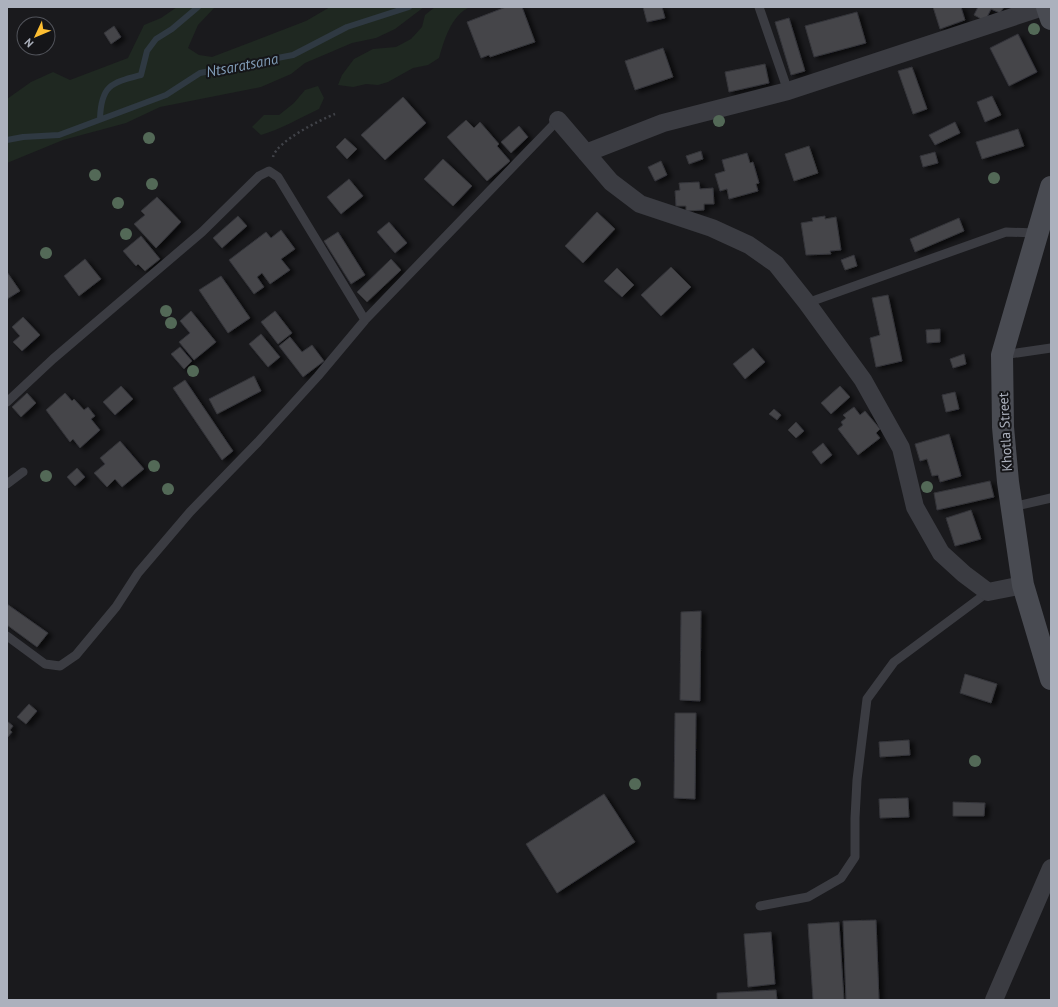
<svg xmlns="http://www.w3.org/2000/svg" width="1058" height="1007" font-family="'PT Sans',sans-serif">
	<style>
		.green { fill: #1f2821 }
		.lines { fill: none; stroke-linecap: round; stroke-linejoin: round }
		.stream { stroke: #2f3942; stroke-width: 6 }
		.building { fill: #44454a; stroke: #343439; filter: url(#shadow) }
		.path { stroke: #414349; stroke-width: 2.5; stroke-dasharray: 2 3; stroke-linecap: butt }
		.lane { stroke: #3b3c42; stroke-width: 9 }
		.street { stroke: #3b3c42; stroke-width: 18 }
		.secondary { stroke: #494b52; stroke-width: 22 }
		.tree { fill: #536957 }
		.labels { text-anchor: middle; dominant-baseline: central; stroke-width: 4; stroke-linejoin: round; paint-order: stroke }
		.street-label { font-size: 14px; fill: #acb1bd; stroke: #151518 }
		.water-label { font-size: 15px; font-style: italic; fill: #829eb9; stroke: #151518 }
	</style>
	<defs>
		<filter id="shadow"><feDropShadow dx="4.5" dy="2.5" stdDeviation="2" flood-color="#0009"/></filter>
	</defs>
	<rect width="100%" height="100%" fill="#1a1a1d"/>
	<path class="green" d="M177,7h38l-17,18 -10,23 11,7 13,2 94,-36 24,-14h94l-29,22 -19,9 -24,5 -47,20 -14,11 -30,13 -101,20 -34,16 -63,17 -56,23v-64l24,-17 22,-10 17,8 58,-22 16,-33 17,-7z
		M435,7h35c-19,8 -26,34 -31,51l-11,7 -15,3 -25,14 -10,3 -12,-1 -13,3 -15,-2 4,-10 12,-16 19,-10 23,-2 15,-8 11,-12 3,-12z
		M318,86l6,12 -5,11c-19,9 -38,20 -58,26l-9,-8 12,-12h15l15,-12 11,-13z"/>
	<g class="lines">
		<path class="stream" d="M100,119c1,-34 11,-36 41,-44l6,-24 9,-12 16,-10 26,-22
			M7,140l16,-3 36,-2 107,-40 34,-22 93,-18 54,-28 62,-20"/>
	</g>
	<path class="building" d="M506,7h16l13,35 -45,15 -1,-2 -8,3 -14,-36z
		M643,7h19l3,11 -18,4z
		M933,7h28l4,13 -25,9z
		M978,7h26l-4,6 -9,-4 -6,12 -11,-6z
		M857,12l9,31 -52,14 -9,-31z
		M789,18l16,53 -14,4 -16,-53z
		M114,26l7,11 -10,7 -7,-11z
		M1018,34l19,38 -28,14 -19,-38z
		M663,48l10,29 -38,13 -10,-29z
		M765,64l4,19 -40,9 -4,-20z
		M912,67l15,42 -14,5 -15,-43z
		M992,96l9,19 -16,7 -8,-20z
		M403,97l23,26 -41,37 -24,-25z
		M466,120l8,8 6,-6 19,22 -2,2 13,15 -23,20 -40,-44z
		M955,122l5,11 -25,12 -6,-10z
		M519,126l9,11 -17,16 -10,-11z
		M1018,129l6,17 -42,13 -6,-17z
		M345,138l12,11 -10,10 -11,-12z
		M809,146l9,27 -24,8 -9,-27z
		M701,151l2,8 -14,5 -3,-8z
		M935,152l3,11 -15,4 -3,-11z
		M747,153l3,10 3,-1 6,21 -3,1 2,7 -29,8 -2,-10 -7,2 -5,-17 10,-3 -3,-11z
		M443,159l29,27 -19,20 -29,-27z
		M661,161l6,14 -12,6 -7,-14z
		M349,179l14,17 -22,18 -14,-17z
		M699,182l1,7 13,-1 1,16h-10v6l-18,1v-5h-10l-1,-15 5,-1 -1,-7z
		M157,197l24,25 -25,26 -22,-24 11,-9 -4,-4z
		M597,212l18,17 -32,34 -18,-17z
		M238,216l9,10 -25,22 -9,-10z
		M825,216v3l11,-2 5,33 -11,1 1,3 -25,1 -5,-32 12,-2 -1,-3z
		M959,218l5,13 -49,21 -5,-13z
		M389,222l18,21 -12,10 -18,-21z
		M281,230l14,19 -14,10 9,11 -20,14 -8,-11 -5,4 7,10 -10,7 -25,-34 37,-28 5,6z
		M338,232l27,43 -14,9 -27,-43z
		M141,236l19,23 -15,12 -7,-7 -2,2 -13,-15z
		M854,255l3,11 -12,4 -4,-10z
		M85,259l16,20 -22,17 -15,-20z
		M391,259l10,11 -34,32 -10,-10z
		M671,267l20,20 -30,29 -20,-21z
		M617,268l17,17 -12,12 -18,-16z
		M7,272l13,19 -13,8z
		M221,276l29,42 -22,15 -29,-43z
		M888,295l14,66 -26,6 -6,-29 10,-3 -8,-37z
		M191,311l25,31 -22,18 -15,-18 11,-9 -10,-12z
		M275,311l17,22 -14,11 -17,-22z
		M23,317l17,18 -18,16 -9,-9 7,-6 -8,-9z
		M940,329v13l-13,1 -1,-13z
		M261,334l19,23 -12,10 -19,-23z
		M290,337l12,15 10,-7 12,16 -21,16 -24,-31z
		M180,347l12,14 -8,8 -13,-15z
		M753,348l12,14 -20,17 -12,-15z
		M964,354l2,10 -13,4 -3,-9z
		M254,376l7,15 -44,23 -8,-15z
		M185,380l48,71 -11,9 -49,-72z
		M121,386l12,13 -18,16 -12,-13z
		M840,386l10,11 -19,17 -10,-11z
		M955,392l4,17 -13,3 -4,-17z
		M27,393l9,10 -15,14 -9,-10z
		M65,393l7,8 2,-2 10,11 4,-3 7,9 -4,3 9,11 -20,18 -7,-9 -3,3 -24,-32z
		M854,407l6,8 5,-4 15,18 -4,4 4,5 -22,17 -20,-26 5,-4 -2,-3 5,-4 -3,-3z
		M774,409l7,6 -4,5 -8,-6z
		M796,422l8,9 -8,7 -8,-8z
		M949,434l12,42 -21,6 -2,-7 -6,1 -5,-17 -7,2 -5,-17z
		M120,441l24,28 -22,18 -7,-8 -8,8 -13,-14 11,-9 -5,-6z
		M823,443l9,12 -11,9 -9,-12z
		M77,468l8,9 -10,9 -8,-9z
		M990,481l4,16 -57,13 -3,-17z
		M971,510l10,29 -26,7 -9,-28z
		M7,604l41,29 -11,14 -30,-22z
		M701,611l-1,90 -20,-1 1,-88z
		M965,674l32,10 -6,19 -31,-10z
		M29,704l8,7 -11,13 -9,-7z
		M675,713h21l-1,86 -21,-1z
		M7,721l6,5 -3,4 2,2 -5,6z
		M909,740l1,15 -30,2 -1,-15z
		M604,794l31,48 -78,51 -31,-49z
		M908,798l1,19 -29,1 -1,-19z
		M953,802l32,1 -1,13h-31z
		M876,920l3,80h-33l-3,-79z
		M839,922l5,78h-31l-5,-76z
		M771,932l4,52 -27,3 -4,-53z
		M776,990l1,10h-60v-7z"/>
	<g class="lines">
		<path class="path" d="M273,157c4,-16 47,-37 62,-43"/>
		<path class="lane" d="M759,7l29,84
			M807,303l199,-71 30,1
			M1003,355l48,-7
			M7,402l46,-43 149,-127 57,-56 10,-5 9,6 87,143
			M7,484l16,-12
			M1012,507l39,-9
			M7,636l38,28 15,2 16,-11 40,-48 22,-34 52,-61 68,-70 60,-66 47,-56 193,-200
			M760,906l48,-9 33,-19 14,-21v-39l2,-38 10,-81 27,-37 94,-70"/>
		<path class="street" d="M558,120l53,62 29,22 72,24 37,17 27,19 31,39 56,77 38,68 14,59 26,46 23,21 24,18 35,-7
			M586,153l77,-30 125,-32 255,-84
			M994,1000l57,-132"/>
		<path class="secondary" d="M1047,7l4,12
			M1051,187l-49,168 1,72 5,55 15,103 28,94"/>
	</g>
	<g class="tree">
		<circle cx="1034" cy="29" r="6"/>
		<circle cx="719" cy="121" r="6"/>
		<circle cx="149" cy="138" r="6"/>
		<circle cx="95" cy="175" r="6"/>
		<circle cx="994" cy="178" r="6"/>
		<circle cx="152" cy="184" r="6"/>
		<circle cx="118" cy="203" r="6"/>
		<circle cx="126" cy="234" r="6"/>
		<circle cx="46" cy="253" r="6"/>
		<circle cx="166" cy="311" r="6"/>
		<circle cx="171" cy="323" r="6"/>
		<circle cx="193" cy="371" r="6"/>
		<circle cx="154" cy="466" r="6"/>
		<circle cx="46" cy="476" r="6"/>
		<circle cx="927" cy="487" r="6"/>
		<circle cx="168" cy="489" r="6"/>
		<circle cx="975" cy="761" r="6"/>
		<circle cx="635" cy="784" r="6"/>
	</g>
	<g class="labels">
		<g class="street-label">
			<text transform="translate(1005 432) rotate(-93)">Khotla Street</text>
		</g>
		<g class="water-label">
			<text transform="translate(242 65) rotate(-11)">Ntsaratsana</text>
		</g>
	</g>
	<rect width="1058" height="1007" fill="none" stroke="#acb1bd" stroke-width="16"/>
	<g transform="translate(36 36) rotate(226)"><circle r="19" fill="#151518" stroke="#51535a"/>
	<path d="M0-3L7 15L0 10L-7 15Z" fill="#fdbe32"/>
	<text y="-6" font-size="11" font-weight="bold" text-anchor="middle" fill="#acb1bd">N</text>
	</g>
</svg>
